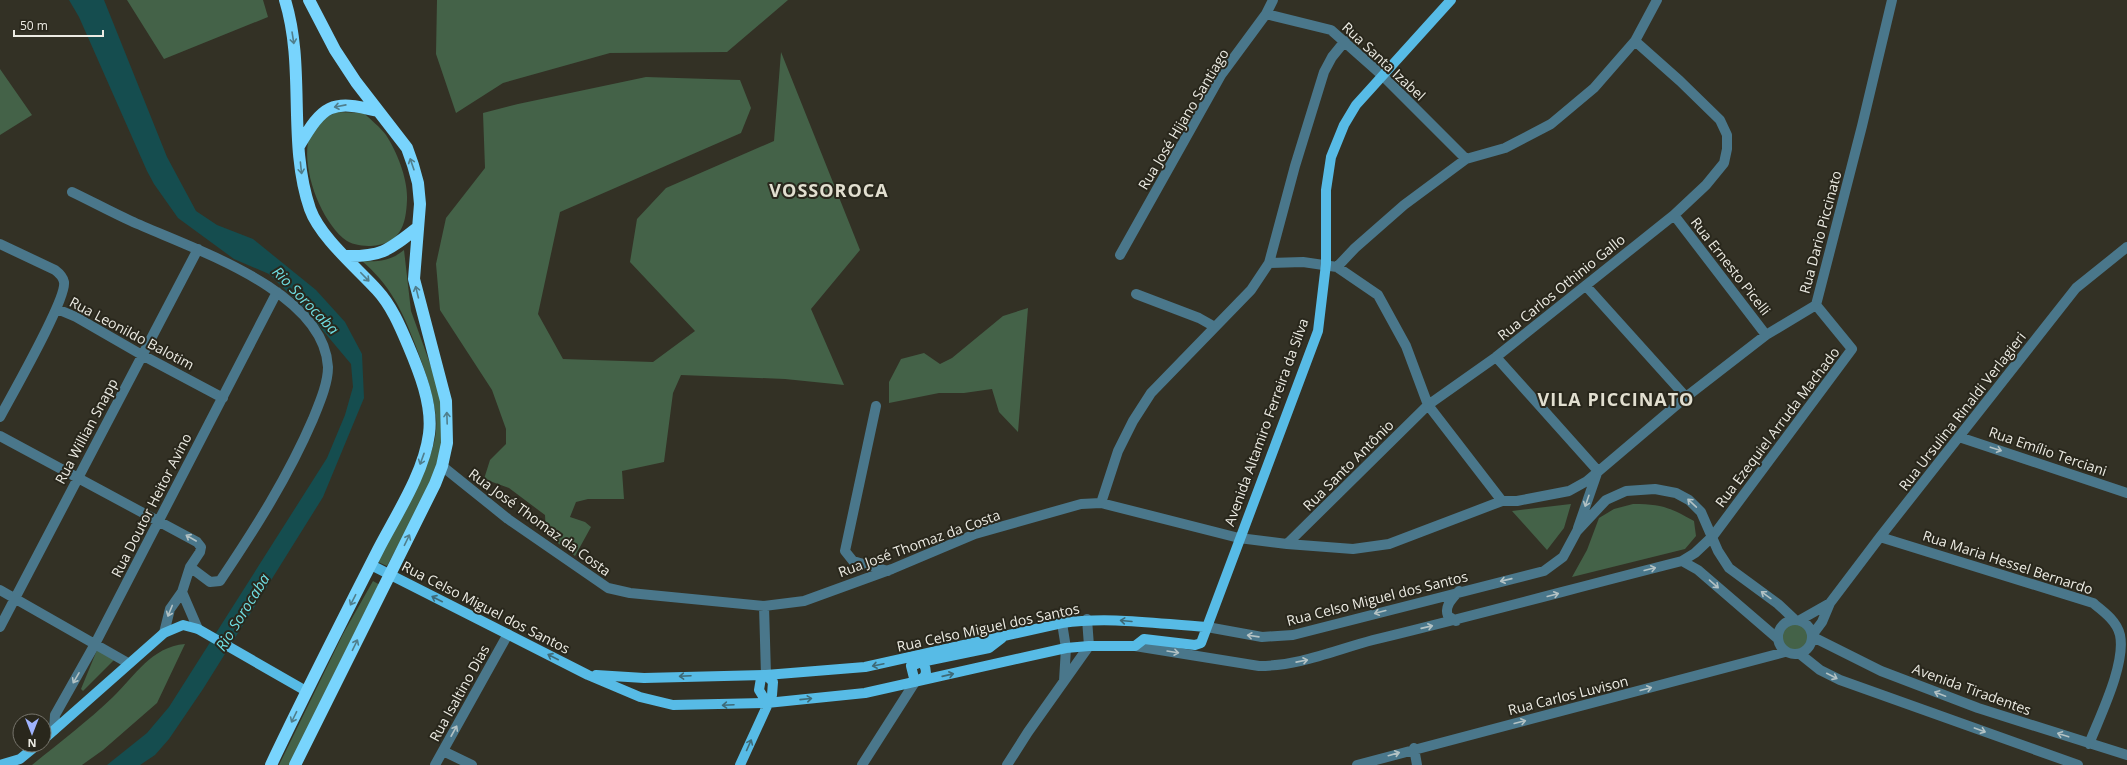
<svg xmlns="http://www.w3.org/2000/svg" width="2127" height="765" font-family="'Open Sans',sans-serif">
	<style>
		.green { fill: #446248 }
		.water { fill: #154d4f }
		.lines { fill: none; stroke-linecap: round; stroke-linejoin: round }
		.minor { stroke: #4a778b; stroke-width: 10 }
		.major { stroke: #57bbe6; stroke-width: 10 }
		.highway { stroke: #78d4fd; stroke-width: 12 }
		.oneway { stroke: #507e8c }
		.oneway2 { stroke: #b3c2c4 }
		.oneway3 { stroke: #3e6a77 }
		.labels { text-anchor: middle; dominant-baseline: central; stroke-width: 4; stroke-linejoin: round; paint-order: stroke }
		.street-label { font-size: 14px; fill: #ecebe3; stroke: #29271c }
		.water-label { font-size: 15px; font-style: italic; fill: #6fdde1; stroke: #29271c }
		.district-label { font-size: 18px; font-weight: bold; letter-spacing: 1px; fill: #e2dfd0; stroke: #29271c }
	</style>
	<rect width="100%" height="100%" fill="#333125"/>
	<path class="green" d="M127,0h136l5,17 -104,42z
		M437,0h351l-61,52 -117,1 -107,30 -47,30 -20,-59z
		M781,52l79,198 -49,59 33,76 -59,-6 -104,-4 -8,18 -9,69 -42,9 2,28h-36l-12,3 -6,15 15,5 6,5 -16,29 -29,-22 -1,-19 -36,-27 -25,-9 6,-19 16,-16v-15l-14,-39 -52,-80 -4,-46 10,-46 39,-50 -2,-55 35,-9 128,-27 94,3 11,28 -10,25 -181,79 -22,102 25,45 90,3 42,-31 -65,-69 7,-43 29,-31 108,-47z
		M0,69l32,46 -32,20z
		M337,112l27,1c7,7 16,14 22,22 11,17 22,44 21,65 -1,26 -7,44 -36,46 -7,0 -18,-1 -24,-5 -26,-18 -48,-76 -37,-106 5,-12 16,-18 27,-23z
		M404,250l7,61 30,83 1,53 -7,28 -48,91 -9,-4c10,-21 21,-42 31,-63 13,-26 30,-52 27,-82 -3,-26 -12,-49 -21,-73 -13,-34 -25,-59 -53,-83 16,1 29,0 42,-11z
		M1028,308l-10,124 -19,-20 -7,-23 -28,4h-25l-50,10v-21l12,-23 23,-6 16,11 12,-6 51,-42z
		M1571,504l-7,24 -17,22 -35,-39z
		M1633,504c28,0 36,3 61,17l2,15 -11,13 -113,28 15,-27 12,-32 15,-9z
		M373,581l7,4v4l-91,176h-10l64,-131z
		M1782 637a13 13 0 1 1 26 0a13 13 0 1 1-26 0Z
		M185,644l-28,59 -54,47 -21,15h-50c27,-22 56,-44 81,-68 22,-21 38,-50 72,-53z
		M97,650l17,10 -31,31 -2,-2z"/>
	<path class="water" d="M69,0h35l63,157 29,54 21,14 36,14 63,51 29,32 17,32 2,44 -41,99 -120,192 -34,50 -14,16 -15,10h-33l40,-32 22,-26 158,-249 18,-43 8,-28 -2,-23 -47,-56 -35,-34 -35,-15 -56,-41 -24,-34 -7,-13 -68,-154z"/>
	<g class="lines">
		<path class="minor" d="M1266,14l65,16 53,47 82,82
			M72,192c19,9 39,20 59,29 59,27 193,69 197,146 0,17 -9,37 -15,52 -25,58 -58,110 -93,162l-10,1 -20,-15
			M1674,215l92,120
			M0,244l55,26c4,3 8,7 9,12 3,17 -53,114 -64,135
			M1120,255l101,-180 45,-61 7,-14
			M1269,263l34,-1 34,5 41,28 28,51 22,59 74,96
			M1337,267l18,-19 49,-43 62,-46 39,-11 46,-24 43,-36 41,-47 22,-41
			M1586,286l100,111
			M1136,294l63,24 16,9
			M57,309l19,8 66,38 81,43
			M1496,357l102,114
			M876,406l-31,145 8,10 35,10
			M0,436l197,106 4,5 -1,5 -10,15 -8,25 -12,17 -6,24
			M1959,437l168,56
			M442,466l66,53 100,69 22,5 134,13 40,-5 88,-32 83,-35 106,-30 20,-1 17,-52 15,-30 18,-28 100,-103 18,-27 26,-97 29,-94 8,-15 13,-16
			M1101,503l138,35 48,6 66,5 36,-5 113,-43h15l52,-10 18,-10 99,-84 80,-62 50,-30 46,-179 30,-126
			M1578,528l19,-55
			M1880,537l213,66c10,8 24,18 27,32 6,29 -20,81 -31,109
			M1287,544l141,-139 68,-48 178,-142 32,-30 18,-22 3,-14v-14l-7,-15 -40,-39 -45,-40
			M1682,561l16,9 80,69
			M0,590l128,73
			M182,592l16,37
			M764,606l2,69
			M1778 637a17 17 0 1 1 34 0a17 17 0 1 1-34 0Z
			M1800,620l30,-17
			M1456,621l-8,-5c-4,-10 4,-17 11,-25
			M1062,623l4,25 -2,33
			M0,627l198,-378
			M1207,627l55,10 31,-2 251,-64 19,-14 14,-26 29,-31 20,-9 29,-2 21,4 13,7 12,12 17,39 11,17 49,36 17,16
			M1813,634l9,-12 8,-19 50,-66 196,-249 51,-41
			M1813,637l68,34 97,37 149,47
			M1135,646l124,20c40,0 76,-16 114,-26 104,-25 206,-53 309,-79l13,-8 18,-17 139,-187 -36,-44
			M1800,654l20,16 20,10 238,85
			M54,730l1,-15 40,-71 182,-352
			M1414,748l3,17
			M443,751l29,14
			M435,765l73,-131
			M862,765l53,-83
			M1007,765l21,-33 61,-86 -2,-27
			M1357,765l428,-113"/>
		<path class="major" d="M371,565l217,110 52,22 33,8 94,-2 98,-10 201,-45 23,-2h46l9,-7 51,6 6,-2 117,-312 8,-67v-74l5,-33 13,-32 12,-20 95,-105
			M917,657c5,5 9,8 9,16l-2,4 -9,5 -4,-16 10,-4 68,-14 13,-10
			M596,675l48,3 122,-3 99,-8 197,-44c48,-7 96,1 145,4
			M766,675l-5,3 -2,12 8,13
			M44,739l120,-106 19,-8 15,4 108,62
			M0,765l20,-6 17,-14
			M740,765l32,-70 1,-13 -7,-7"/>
		<path class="highway" d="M299,146c24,-41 32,-47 79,-35
			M344,256c37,1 44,-5 73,-28
			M271,765c34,-72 71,-144 107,-215 18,-35 46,-77 51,-116 4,-29 -10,-63 -21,-89 -8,-19 -17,-40 -31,-55 -20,-22 -57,-53 -67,-81 -23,-67 -4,-141 -25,-209
			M295,765l140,-281 7,-18 5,-23 -1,-42 -32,-122 6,-75 -2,-21 -5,-18 -6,-17 -51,-66 -21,-32 -26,-50"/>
	</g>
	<defs><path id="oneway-shaft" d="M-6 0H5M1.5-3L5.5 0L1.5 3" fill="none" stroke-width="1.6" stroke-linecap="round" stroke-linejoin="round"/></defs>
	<g class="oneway">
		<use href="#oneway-shaft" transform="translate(293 38) rotate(81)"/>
		<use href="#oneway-shaft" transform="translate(340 106) rotate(169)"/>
		<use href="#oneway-shaft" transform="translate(412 164) rotate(-109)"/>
		<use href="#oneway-shaft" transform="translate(301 168) rotate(84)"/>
		<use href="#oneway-shaft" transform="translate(365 277) rotate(46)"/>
		<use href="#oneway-shaft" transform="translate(417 292) rotate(-104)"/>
		<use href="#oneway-shaft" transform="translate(447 418) rotate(-92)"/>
		<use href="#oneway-shaft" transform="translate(422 459) rotate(110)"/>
		<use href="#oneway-shaft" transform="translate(407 540) rotate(-64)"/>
		<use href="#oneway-shaft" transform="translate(353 600) rotate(117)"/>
		<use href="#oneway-shaft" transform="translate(355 645) rotate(-64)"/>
		<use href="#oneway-shaft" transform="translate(294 717) rotate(116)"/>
	</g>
	<g class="oneway2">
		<use href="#oneway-shaft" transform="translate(1996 449) rotate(18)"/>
		<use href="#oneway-shaft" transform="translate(1587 501) rotate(109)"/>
		<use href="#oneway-shaft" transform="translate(1692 503) rotate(-137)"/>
		<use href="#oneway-shaft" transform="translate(191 538) rotate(-150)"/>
		<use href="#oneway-shaft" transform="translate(1650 569) rotate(-14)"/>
		<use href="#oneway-shaft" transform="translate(1506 580) rotate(167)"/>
		<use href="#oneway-shaft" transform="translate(1714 584) rotate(41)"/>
		<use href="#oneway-shaft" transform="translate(1553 595) rotate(-15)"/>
		<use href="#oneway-shaft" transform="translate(1766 595) rotate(-144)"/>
		<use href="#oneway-shaft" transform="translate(170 611) rotate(112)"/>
		<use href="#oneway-shaft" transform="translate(1380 612) rotate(165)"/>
		<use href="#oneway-shaft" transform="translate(1427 627) rotate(-13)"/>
		<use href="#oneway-shaft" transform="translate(1253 636) rotate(-172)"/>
		<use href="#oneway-shaft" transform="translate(1173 652) rotate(9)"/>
		<use href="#oneway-shaft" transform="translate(1302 661) rotate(-11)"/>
		<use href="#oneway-shaft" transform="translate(1832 676) rotate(27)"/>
		<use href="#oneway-shaft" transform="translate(76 678) rotate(120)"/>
		<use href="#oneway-shaft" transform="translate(1646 689) rotate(-15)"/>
		<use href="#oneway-shaft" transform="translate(1940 694) rotate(-159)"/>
		<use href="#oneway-shaft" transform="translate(1520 722) rotate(-14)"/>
		<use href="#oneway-shaft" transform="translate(1980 730) rotate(20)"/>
		<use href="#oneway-shaft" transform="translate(454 731) rotate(-61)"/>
		<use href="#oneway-shaft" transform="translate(2063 735) rotate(-162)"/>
		<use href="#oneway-shaft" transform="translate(1394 754) rotate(-16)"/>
	</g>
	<g class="oneway3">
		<use href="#oneway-shaft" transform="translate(437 599) rotate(-153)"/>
		<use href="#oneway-shaft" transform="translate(1126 621) rotate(-175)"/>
		<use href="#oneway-shaft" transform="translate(553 657) rotate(-153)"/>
		<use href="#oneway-shaft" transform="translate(878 665) rotate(168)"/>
		<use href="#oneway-shaft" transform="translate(948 675) rotate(-13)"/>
		<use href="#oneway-shaft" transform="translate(685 676) rotate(177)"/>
		<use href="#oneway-shaft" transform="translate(806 699) rotate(-6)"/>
		<use href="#oneway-shaft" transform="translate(728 705) rotate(177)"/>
		<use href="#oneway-shaft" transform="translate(749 745) rotate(-66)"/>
	</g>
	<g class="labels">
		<g class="street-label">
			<text transform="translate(1384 61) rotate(43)">Rua Santa Izabel</text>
			<text transform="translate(1183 119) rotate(-59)">Rua José Hijano Santiago</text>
			<text transform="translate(1820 232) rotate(-75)">Rua Dario Piccinato</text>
			<text transform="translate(1731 266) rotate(52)">Rua Ernesto Picelli</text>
			<text transform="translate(1561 287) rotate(-39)">Rua Carlos Othinio Gallo</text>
			<text transform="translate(132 333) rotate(28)">Rua Leonildo Balotim</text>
			<text transform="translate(1962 411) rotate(-52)">Rua Ursulina Rinaldi Verlagieri</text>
			<text transform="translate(1266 422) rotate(-70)">Avenida Altamiro Ferreira da Silva</text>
			<text transform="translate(1777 427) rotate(-53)">Rua Ezequiel Arruda Machado</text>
			<text transform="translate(86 431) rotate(-62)">Rua Willian Snapp</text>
			<text transform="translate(2048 451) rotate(19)">Rua Emílio Terciani</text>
			<text transform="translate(1348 465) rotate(-45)">Rua Santo Antônio</text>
			<text transform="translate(151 505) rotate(-63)">Rua Doutor Heitor Avino</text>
			<text transform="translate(540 522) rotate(36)">Rua José Thomaz da Costa</text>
			<text transform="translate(919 543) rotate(-20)">Rua José Thomaz da Costa</text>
			<text transform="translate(2008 562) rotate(18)">Rua Maria Hessel Bernardo</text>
			<text transform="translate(1377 598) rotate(-14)">Rua Celso Miguel dos Santos</text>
			<text transform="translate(486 607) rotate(27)">Rua Celso Miguel dos Santos</text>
			<text transform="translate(988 627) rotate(-12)">Rua Celso Miguel dos Santos</text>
			<text transform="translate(1972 689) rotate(20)">Avenida Tiradentes</text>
			<text transform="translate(459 693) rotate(-61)">Rua Isaltino Dias</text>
			<text transform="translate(1568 695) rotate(-14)">Rua Carlos Luvison</text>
		</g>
		<g class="water-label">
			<text transform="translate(306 300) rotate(46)">Rio Sorocaba</text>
			<text transform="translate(242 612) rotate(-58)">Rio Sorocaba</text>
		</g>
		<g class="district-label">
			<text x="829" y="190">VOSSOROCA</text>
			<text x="1616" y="399">VILA PICCINATO</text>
		</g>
	</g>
	<g transform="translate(32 733) rotate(180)"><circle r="19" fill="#29271c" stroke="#77756c"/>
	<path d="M0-3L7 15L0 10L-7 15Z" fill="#9fb3fd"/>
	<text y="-6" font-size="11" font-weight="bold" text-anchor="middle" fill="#ecebe3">N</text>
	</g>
	<path d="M14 30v6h89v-6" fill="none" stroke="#ecebe3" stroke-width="2"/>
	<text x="20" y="30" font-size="12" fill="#ecebe3" stroke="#29271c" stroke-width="3" paint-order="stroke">50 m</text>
</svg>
